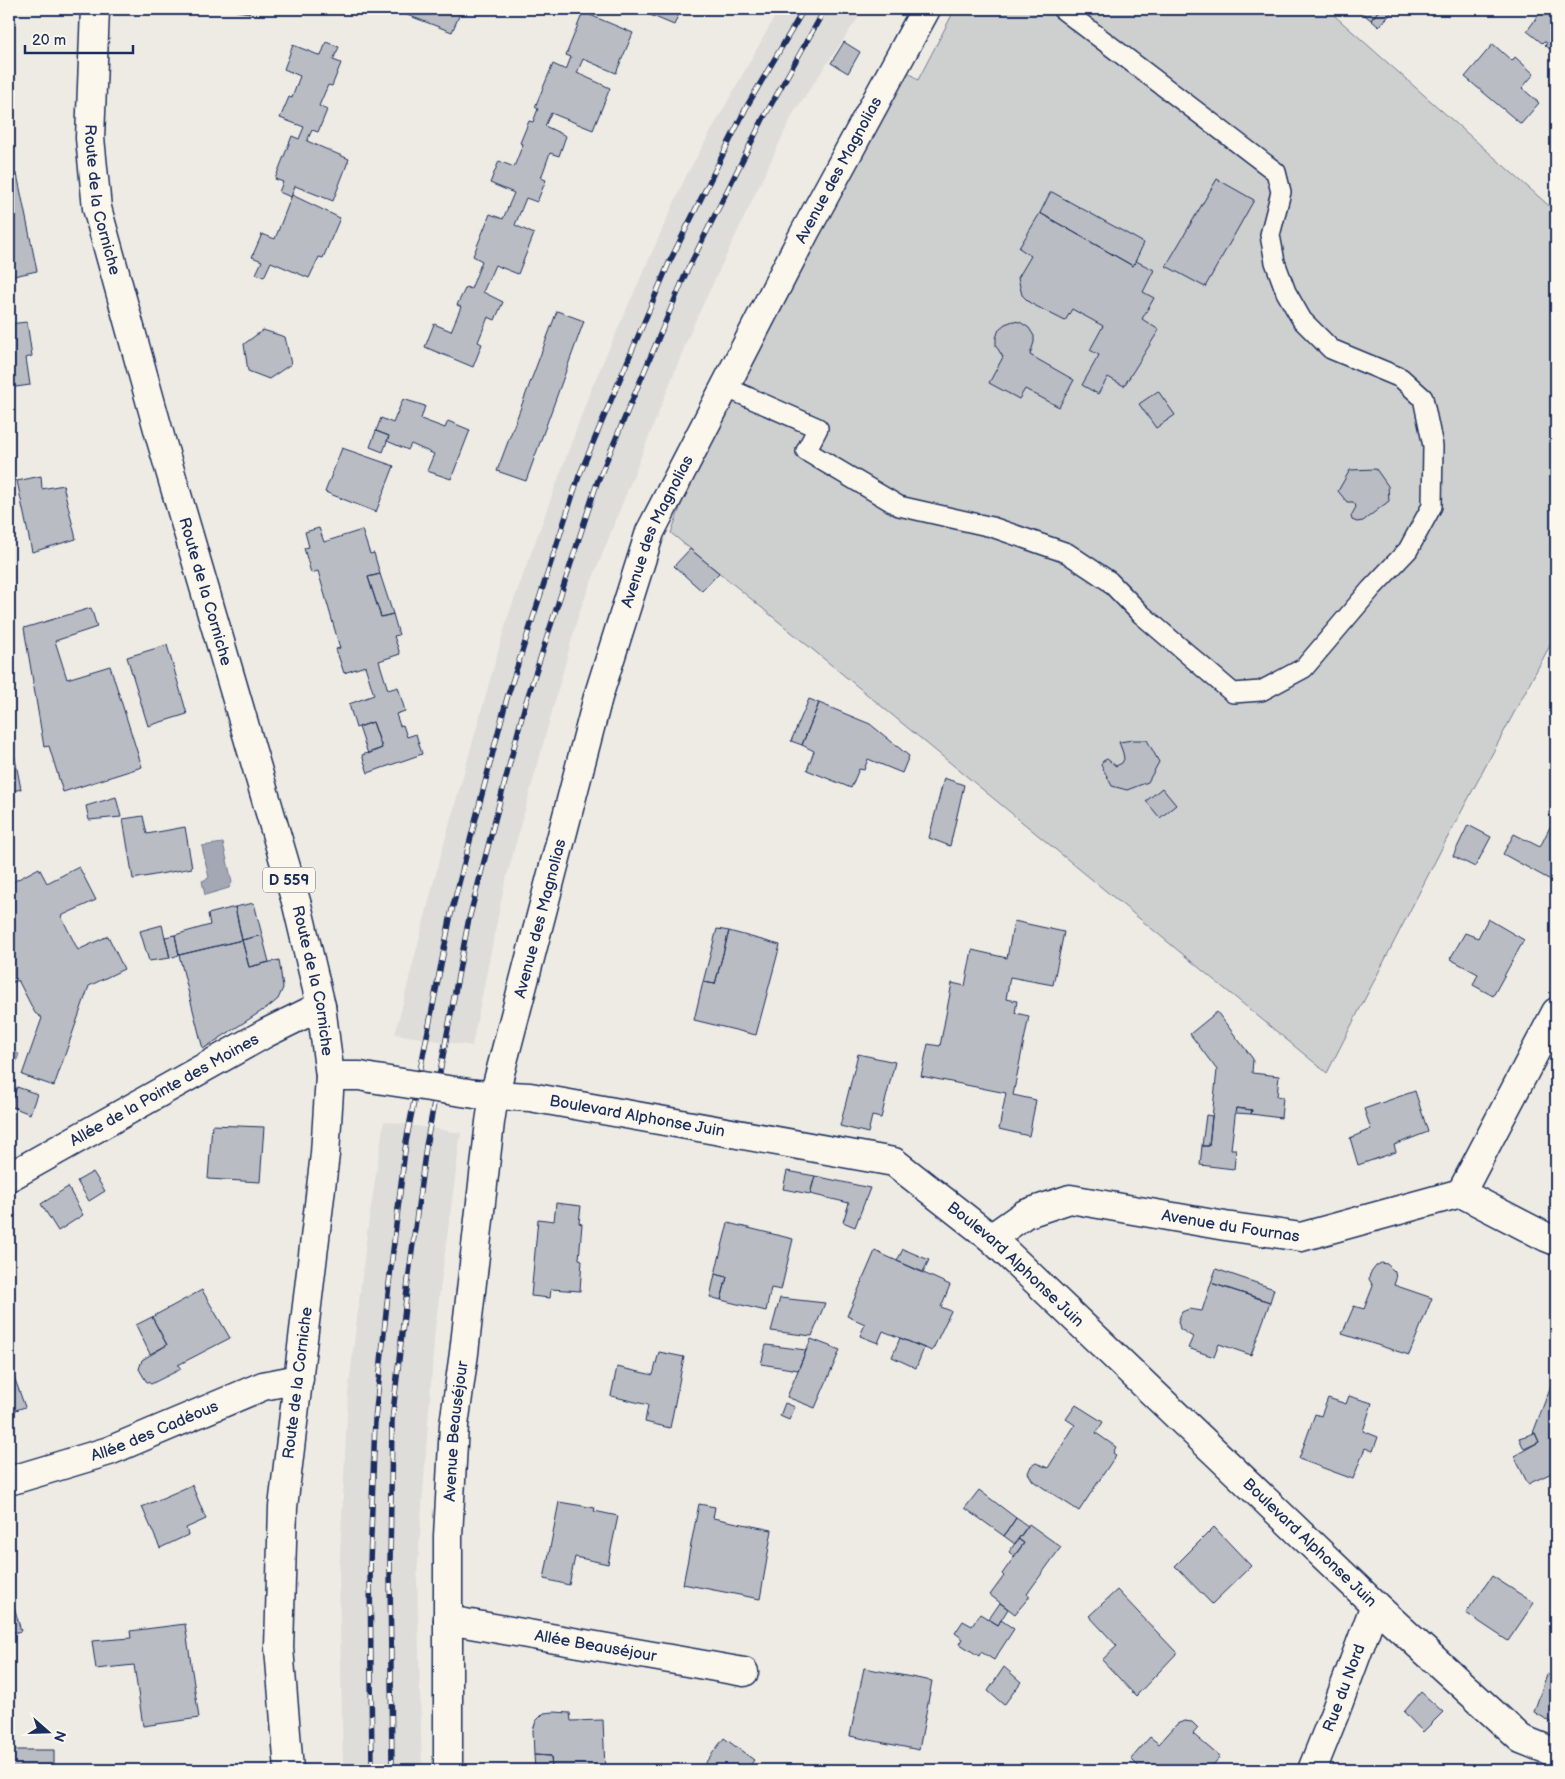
<svg xmlns="http://www.w3.org/2000/svg" width="1565" height="1779" font-family="'Balsamiq Sans',sans-serif">
	<style>
		.built { fill: #deddda }
		.green { fill: #cecfcf; stroke: #747f96 }
		.water { fill: #a3a8b4; stroke: #6d7892 }
		.building { fill: #b9bcc3; stroke: #1b2f5e }
		.lines { fill: none; stroke-linecap: round; stroke-linejoin: round }
		.service-casing { stroke: #1b2f5e; stroke-width: 22 }
		.minor-casing { stroke: #1b2f5e; stroke-width: 31 }
		.tertiary-casing { stroke: #1b2f5e; stroke-width: 31 }
		.primary-casing { stroke: #1b2f5e; stroke-width: 31 }
		.service { stroke: #fbf7ec; stroke-width: 19 }
		.minor { stroke: #fbf7ec; stroke-width: 28 }
		.tertiary { stroke: #fbf7ec; stroke-width: 28 }
		.primary { stroke: #fbf7ec; stroke-width: 28 }
		.rail-casing { stroke: #1b2f5e; stroke-width: 5.5 }
		.rail { stroke: #fbf7ec; stroke-width: 4; stroke-dasharray: 11; stroke-linecap: butt }
		.tertiary-bridge-casing { stroke: #1b2f5e; stroke-width: 31; stroke-linecap: butt }
		.tertiary-bridge { stroke: #fbf7ec; stroke-width: 28 }
		.labels { text-anchor: middle; dominant-baseline: central; stroke-width: 5; stroke-linejoin: round; paint-order: stroke }
		.shield { fill: #fbf7ec; stroke: #5e6b89; stroke-width: 1 }
		.shield-label { font-size: 15px; font-weight: bold; fill: #1b2f5e }
		.street-label { font-size: 16px; fill: #1b2f5e; stroke: #fbf7ec }
	</style>
	<rect width="100%" height="100%" fill="#eeebe4"/>
	<filter id="ink" filterUnits="userSpaceOnUse"><feTurbulence type="fractalNoise" baseFrequency=".02" numOctaves="2"/><feDisplacementMap in="SourceGraphic" scale="10" xChannelSelector="R" yChannelSelector="G"/><feConvolveMatrix kernelMatrix="1 2 1 2 8 2 1 2 1" color-interpolation-filters="sRGB"/></filter>
	<g filter="url(#ink)">
		<path class="built" d="M779,9h85l-71,105 -101,214 -113,285 -75,274 -32,159 -77,-12 43,-169 70,-249 83,-227 95,-213z
			M384,1121l77,12 -26,195 -18,248 5,194h-79l-4,-194 9,-182 19,-161z"/>
		<path class="green" d="M955,9h372l229,203v422l-114,214 -115,225 -656,-540 22,-62 147,-287 68,-112 10,8z"/>
		<path class="water" d="M223,843l9,39 -3,6 -24,7 -3,-14 7,-3 -7,-32z
			M9,1050l10,4 -10,29z"/>
		<path class="building" d="M236,9h14v4l-14,-2z
			M404,9h58l-10,23 -50,-19z
			M636,9h45l-7,16z
			M1357,9h23l-9,11z
			M1380,9h15l-16,18 -8,-7z
			M1425,9h14l-7,6z
			M1543,9h4l9,8v37l-11,-9 2,-2 -3,-2 -2,2 -15,-12z
			M583,12l50,21 -17,40 -33,-14 -6,14 33,15 -17,42 -42,-17 -6,13 21,10 -7,20 -9,-3 -9,25 5,2 -9,22 -11,-4 -11,27 19,9 -16,40 -23,-9 -12,27 20,10 -8,18 -7,-3 -10,25 4,2 -9,23 -48,-20 9,-23 17,7 10,-24 -4,-2 9,-18 5,2 11,-28 -9,-5 17,-42 13,5 11,-26 -24,-10 9,-22 15,6 9,-23 -3,-1 9,-22 4,1 5,-13 -3,-2 18,-43 13,6 5,-13 -5,-2z
			M326,42l13,5 -6,13 8,3 -9,23 -4,-1 -9,21 8,4 -9,22 -6,-2 -5,11 42,18 -16,42 -38,-15 -4,11 -12,-5 4,-10 -8,-3 17,-43 7,3 5,-12 -24,-9 9,-21 3,1 8,-22 -16,-7 9,-24 28,11z
			M844,42l16,10 -12,21 -17,-10z
			M1493,44l19,17 3,-4 19,17 -12,14 17,15 -18,21 -56,-47z
			M9,173l8,1 20,97 -28,6z
			M1217,179l37,21 -49,87 -39,-21z
			M1052,192l92,51 -11,23 -93,-53 10,-20z
			M292,195l48,23 -17,40 -4,-1 -10,21 -38,-16 -7,15 -8,-3 6,-13 -10,-4 10,-23 13,5z
			M1040,213l93,53 3,-5 18,9 -11,22 11,6 -12,21 17,11 -35,56 -16,-9 -10,17 -16,-9 17,-30 -9,-5 13,-24 -31,-17 -7,12 -35,-18 -8,-8 -4,-17 13,-22 -12,-8z
			M557,311l27,10 -58,160 -29,-10z
			M1013,321l7,1 9,6 5,8v6l-4,13 44,25 -15,27 -34,-18 -6,10 -30,-16 14,-26 -7,-11v-8l3,-9 6,-5z
			M27,322l5,34 -6,2 4,27 -21,3v-64z
			M263,330l22,7 6,27 -22,15 -21,-8 -4,-27z
			M1158,391l17,24 -19,13 -17,-24z
			M403,399l22,7 -4,13 24,9 3,-7 22,9 -19,49 -24,-8 7,-17 -23,-10 -3,6 -21,-9 2,-5 -13,-5 5,-13 12,5z
			M376,431l13,5 -6,16 -13,-5z
			M342,448l52,18 -18,46 -51,-20z
			M1376,469l12,17 1,15 -26,20 -6,1 -5,-2 -1,-4 5,-9 -1,-3 -2,-2h-6l-9,-11 12,-21z
			M41,476l1,13 21,-4 13,54 -44,13 -15,-71z
			M319,528l5,14 38,-12 8,24 4,-1 6,21 -12,3 13,40 12,-3 6,21 -5,1 6,18 -21,7 9,29 10,-3 7,24 -9,3 4,12 3,-1 4,12 9,-3 6,20 -54,19 -6,-18 20,-7 -9,-26 -17,6 -7,-24 25,-9 -9,-29 -21,7 -8,-24 4,-1 -22,-77 -7,2 -7,-25 5,-1 -4,-15z
			M690,549l29,24 -17,18 -28,-25z
			M380,574l13,40 -12,3 -13,-40z
			M91,608l6,19 -42,14 12,38 43,-13 32,101 -79,25 -14,-46 -5,1 -20,-119z
			M167,645l20,69 -39,12 -21,-69z
			M809,699l10,4 -17,42 -11,-4z
			M819,703l51,21 39,32 -7,17 -34,-14 -4,11 -5,-1 -8,19 -44,-18 7,-19 -12,-6z
			M373,722l9,26 -14,6 -9,-27z
			M9,728l12,61 -12,3z
			M1133,740h14l12,22 -11,20 -21,8 -15,-4 -11,-21 2,-4 4,-2 9,7 6,-3 2,-4 -1,-6 -4,-11z
			M944,778l20,7 -14,61 -21,-8z
			M1162,788l14,17 -16,13 -14,-17z
			M116,797l5,20 -32,3 -3,-14z
			M143,816l4,18 38,-7 7,41 -59,11 -10,-60z
			M1468,825l23,12 -16,30 -22,-11z
			M1550,827l6,4v52l-53,-29 11,-20 26,13z
			M79,867l17,33 -35,16 17,34 30,-14 16,33 -35,17 -35,100 -32,-11 20,-57 -7,-5 -17,-33 -7,3 -2,-4v-95l30,-16 8,15z
			M254,903l8,32 -20,5 -7,-33z
			M235,907l7,33 -63,15 -4,-20 35,-10 -2,-11z
			M1488,919l36,21 -31,56 -20,-11 5,-11 -28,-15 15,-26 13,5z
			M1014,921l50,11 -11,53 -43,-8 -4,22 11,2 -2,12 14,3 -16,79 23,5 -7,36 -30,-7 7,-36 -85,-17 7,-32 12,2 12,-63 13,3 7,-36 35,8z
			M162,925l8,33 -21,3 -9,-30z
			M717,929l12,2 -14,53 -12,-2z
			M729,931l51,14 -24,90 -62,-15 9,-38 12,2z
			M175,935l4,20 -9,3 -5,-21z
			M262,935l7,27 -20,5 -7,-27z
			M242,940l7,27 30,-7 4,28 -5,11 -7,6 -68,44 -24,-94z
			M1217,1012l36,47 -1,14 27,3 -2,20 6,1 -2,21 -30,-4 1,-4 -16,-2 -5,41h5l-2,20 -34,-4 2,-19h7l8,-76 -27,-36z
			M858,1054l37,8 -14,56 -9,-2 -4,17 -28,-7z
			M17,1087l20,7 -7,20 -20,-8z
			M1415,1091l13,41 -34,13 2,7 -38,13 -8,-27 21,-9 -7,-20z
			M1236,1108l16,2 -1,4 -16,-1z
			M1206,1115l6,1 -3,30h-7z
			M212,1125l52,2 -4,55 -52,-3z
			M787,1171l28,5 -5,18 -27,-5z
			M93,1172l12,19 -16,10 -12,-20z
			M815,1176l55,12 -15,39 -12,-5 6,-19 -39,-9z
			M68,1187l15,28 -25,16 -17,-27z
			M556,1203l25,3 -2,17 3,1 -3,35 3,1 -2,31 -29,-2 -1,9 -19,-2 7,-77 16,2z
			M728,1223l65,16 -12,51 -10,-2 -5,23 -45,-11 6,-23 -12,-3z
			M903,1249l26,11 -6,12 -26,-11z
			M875,1251l75,34 -9,22 10,4 -19,40 -49,-20 -5,12 -18,-7 5,-12 -18,-8z
			M1381,1263l6,1 8,8 1,7 -2,6 38,13 -23,57 -67,-21 12,-28 10,3 9,-23 -4,-7 1,-5 6,-8z
			M1216,1269l58,20 -4,13 -59,-19z
			M715,1274l12,3 -6,23 -11,-3z
			M1211,1283l59,19 -19,53 -32,-11 -5,13 -26,-9 5,-11 -13,-8 -2,-8 4,-9 7,-3 13,2z
			M202,1290l28,48 -52,27 3,4 -30,15 -5,-3 -7,-12 3,-9 25,-15 -15,-28z
			M780,1298l45,5 -13,33 -41,-5z
			M152,1317l15,28 -17,9 -14,-29z
			M900,1338l24,10 -8,20 -24,-11z
			M811,1339l29,11 -25,58 -28,-11z
			M766,1345l40,5 -8,20 -37,-6z
			M659,1352l25,5 -14,71 -25,-6 3,-17 -37,-9 6,-29 36,8z
			M9,1363l16,44 -15,5 4,9 -5,2z
			M1552,1383l4,2v86l-28,13 -14,-28 25,-14 -4,-9h-2z
			M1349,1396l23,7 -9,28 15,6 -5,14 -8,-3 -12,31 -54,-20 16,-45 6,2 7,-18 18,6z
			M785,1403l10,4 -6,13 -9,-4z
			M1076,1405l27,17 -7,11 20,14 -3,6 3,2 -37,56 -46,-30 -5,-8 3,-7 5,-3 12,5 27,-43 -9,-6z
			M1535,1433l4,9 -15,7 -5,-11z
			M192,1485l14,34 -20,9 2,7 -28,13 -18,-41z
			M979,1490l37,28 -12,18 -39,-28z
			M559,1502l36,6 -1,3 24,5 -10,48 -33,-7 -6,28 -25,-6z
			M699,1504l16,3 -2,11 59,12 -12,69 -77,-15z
			M1016,1518l12,8 -13,18 -11,-8z
			M1029,1524l32,23 -34,47 3,2 -15,18 -25,-19 14,-19 -2,-2 22,-31 -6,-4z
			M1214,1527l37,39 -39,38 -37,-38z
			M1018,1539l6,4 -10,13 -5,-4z
			M1492,1576l42,27 -26,38 -42,-28z
			M9,1589l12,42 -12,3z
			M1117,1590l60,63 -41,43 -34,-36 15,-14 -28,-30z
			M1000,1603l8,6 -10,16 -9,-6z
			M980,1614l18,11 3,-5 13,9 -20,31 -13,-8 -2,4 -19,-12 3,-5 -8,-6 8,-12 9,5z
			M185,1624l14,94 -56,8 -9,-61 -38,4 -4,-28 39,-3 -1,-7z
			M1004,1667l17,15 -17,23 -16,-14z
			M864,1668l68,13 -13,69 -69,-14z
			M1547,1674l9,5v46l-22,-13z
			M1421,1692l22,20 -20,20 -19,-20z
			M554,1712l16,1 1,8 32,-1 2,50h-53l-1,-14 -17,-1 -1,-25 3,-9 8,-8z
			M1184,1721l8,1 6,6 -5,6 27,23 -9,10 3,3h-72l-11,-11 19,-22 9,7 18,-20z
			M724,1738l30,22 -7,10h-47z
			M9,1750h45v20h-45z
			M534,1755l17,1 1,14h-17z"/>
		<g class="lines">
			<g class="service-casing">
				<path id="service" d="M725,387l93,41 -12,23 93,55 93,21 75,26 42,28 32,33 92,79 28,-2 43,-23 67,-79 37,-39 24,-44 1,-60 -10,-48 -22,-20 -70,-29 -29,-29 -16,-28 -11,-30 -5,-27 11,-43 -5,-20 -214,-163"/>
			</g>
			<g class="minor-casing">
				<g id="minor">
					<path id="s1" d="M9,1177l257,-144 55,-27"/>
					<path d="M1461,1193l95,-181"/>
					<path id="s2" d="M991,1238l34,-24 45,-15 155,27 76,11 160,-44 85,44 10,4"/>
					<path id="s3" d="M9,1481l100,-30 154,-65 36,-7"/>
					<path id="s4" d="M448,1620l296,52"/>
					<path id="s5" d="M448,1770v-234l6,-111 10,-72 26,-231 4,-26 104,-399 52,-165 155,-300 121,-223"/>
					<path id="s6" d="M1312,1770l22,-55 41,-110"/>
				</g>
			</g>
			<g class="tertiary-casing">
				<g id="tertiary">
					<path d="M330,1076h30l10,2"/>
					<path id="s7" d="M475,1094l55,3 364,65 97,76 384,367 146,134 35,14"/>
				</g>
			</g>
			<g class="primary-casing">
				<g id="primary">
					<path id="s8" d="M95,9l-5,129 7,70 64,232 136,465 24,101 9,70 -5,78 -42,353 -4,141 10,122"/>
				</g>
			</g>
			<use href="#service" class="service"/>
			<use href="#minor" class="minor"/>
			<use href="#tertiary" class="tertiary"/>
			<use href="#primary" class="primary"/>
			<g class="rail-casing">
				<path id="rail" d="M372,1770l-2,-206 5,-144 14,-136 17,-142 45,-228 56,-216 72,-222 90,-213 78,-157 57,-97
					M392,1770l-2,-204 2,-145 16,-140 18,-135 42,-223 57,-218 72,-222 89,-210 77,-154 62,-110"/>
			</g>
			<use href="#rail" class="rail"/>
			<g class="tertiary-bridge-casing">
				<path id="tertiary-bridge" d="M370,1078l105,16"/>
			</g>
			<use href="#tertiary-bridge" class="tertiary-bridge"/>
		</g>
	</g>
	<g class="labels">
		<rect class="shield" x="263" y="867.5" width="52" height="25" rx="4"/>
		<g class="shield-label">
			<text x="289" y="880">D 559</text>
		</g>
		<g class="street-label">
			<text stroke="none"><textPath href="#s5" startOffset="1670">Avenue des Magnolias</textPath></text>
			<text stroke="none"><textPath href="#s8" startOffset="192">Route de la Corniche</textPath></text>
			<text stroke="none"><textPath href="#s5" startOffset="1265">Avenue des Magnolias</textPath></text>
			<text stroke="none"><textPath href="#s8" startOffset="598">Route de la Corniche</textPath></text>
			<text stroke="none"><textPath href="#s5" startOffset="860">Avenue des Magnolias</textPath></text>
			<text stroke="none"><textPath href="#s8" startOffset="1002">Route de la Corniche</textPath></text>
			<text stroke="none"><textPath href="#s1" startOffset="178">Allée de la Pointe des Moines</textPath></text>
			<text stroke="none"><textPath href="#s7" startOffset="164">Boulevard Alphonse Juin</textPath></text>
			<text stroke="none"><textPath href="#s2" startOffset="252">Avenue du Fournas</textPath></text>
			<text stroke="none"><textPath href="#s7" startOffset="584">Boulevard Alphonse Juin</textPath></text>
			<text transform="translate(298 1383) rotate(-83)">Route de la Corniche</text>
			<text stroke="none"><textPath href="#s3" startOffset="154">Allée des Cadéous</textPath></text>
			<text stroke="none"><textPath href="#s5" startOffset="339">Avenue Beauséjour</textPath></text>
			<text stroke="none"><textPath href="#s7" startOffset="989">Boulevard Alphonse Juin</textPath></text>
			<text stroke="none"><textPath href="#s4" startOffset="150">Allée Beauséjour</textPath></text>
			<text stroke="none"><textPath href="#s6" startOffset="88">Rue du Nord</textPath></text>
		</g>
	</g>
	<rect width="1565" height="1779" fill="none" stroke="#fbf7ec" stroke-width="30"/>
	<rect x="15" y="15" width="1535" height="1749" fill="none" stroke="#1b2f5e" stroke-width="2" filter="url(#ink)"/>
	<g transform="translate(48 1732) rotate(110)" stroke="#fbf7ec" stroke-width="4" paint-order="stroke">
	<path d="M0-4L9 19L0 12L-9 19Z" fill="#1b2f5e"/>
	<text y="-8" font-size="14" font-weight="bold" text-anchor="middle" fill="#1b2f5e">N</text>
	</g>
	<path d="M25 45v8h108v-8" fill="none" stroke="#1b2f5e" stroke-width="2.5"/>
	<text x="32" y="45" font-size="15" fill="#1b2f5e" stroke="#fbf7ec" stroke-width="4" paint-order="stroke">20 m</text>
</svg>
